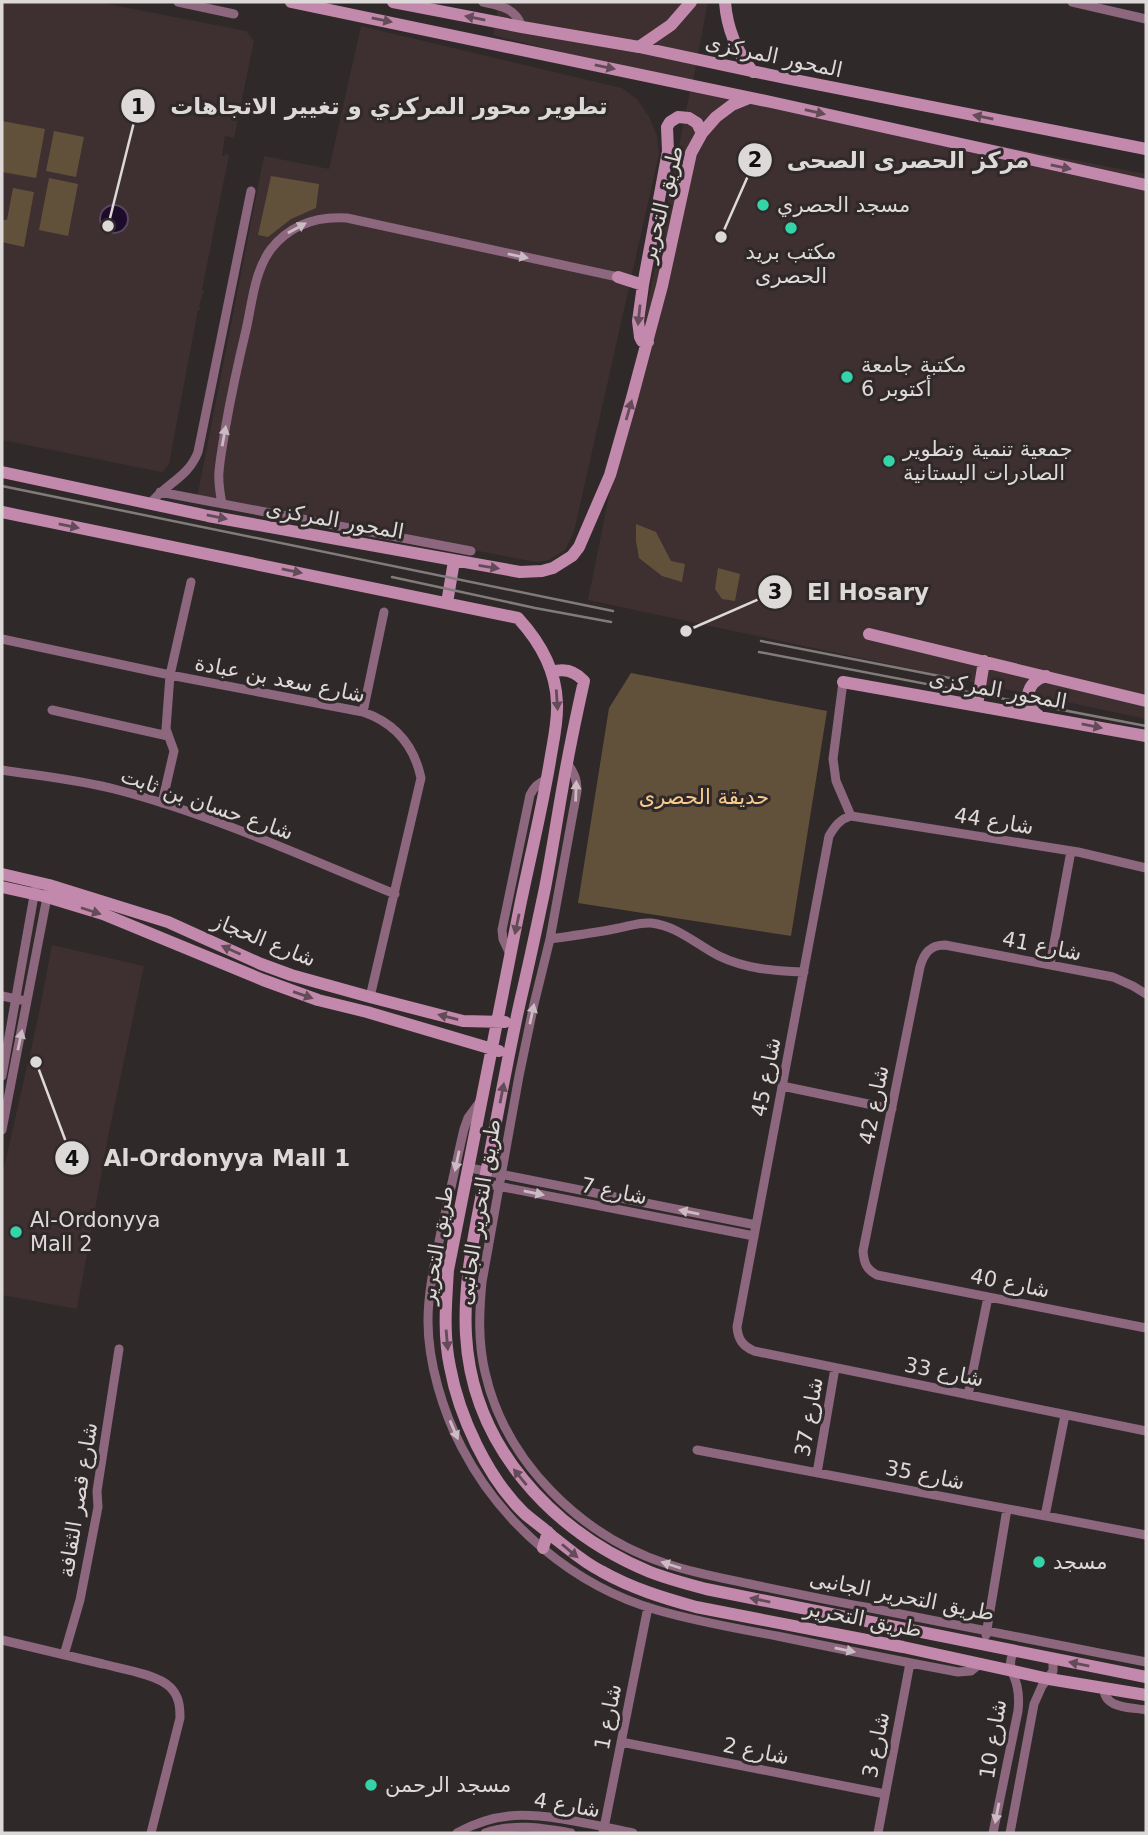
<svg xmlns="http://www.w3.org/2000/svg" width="1148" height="1835" font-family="'DejaVu Sans',Vazirmatn,sans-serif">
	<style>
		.built { fill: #3e2f31 }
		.green { fill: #62513a }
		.water { fill: #1e0a2a; stroke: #58485e; stroke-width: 2 }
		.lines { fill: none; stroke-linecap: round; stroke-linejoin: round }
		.street { stroke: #8c677e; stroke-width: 9 }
		.secondary { stroke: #c289ad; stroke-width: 12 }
		.rail { stroke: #817b7b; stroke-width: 2.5 }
		.oneway { fill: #634b57 }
		.oneway2 { fill: #cabcc2 }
		.poi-dot { fill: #34d4a8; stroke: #302929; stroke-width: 2.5 }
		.labels { text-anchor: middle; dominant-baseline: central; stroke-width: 6; stroke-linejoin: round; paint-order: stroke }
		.street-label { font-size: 21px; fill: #ded9d9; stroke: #302929 }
		.poi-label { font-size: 21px; fill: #ded9d9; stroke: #302929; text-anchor: start }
		.park-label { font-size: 21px; fill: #f8cb8c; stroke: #302929 }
		.leader { fill: none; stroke: #ded9d9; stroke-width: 2.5 }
		.callout-dot { fill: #ded9d9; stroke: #302929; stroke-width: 2.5 }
		.mark-label { font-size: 21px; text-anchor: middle; font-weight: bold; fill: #111 }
		.callout-label { font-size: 23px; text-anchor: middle; font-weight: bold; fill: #ded9d9; stroke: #302929; stroke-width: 6; stroke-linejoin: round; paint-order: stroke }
	</style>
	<rect width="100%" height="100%" fill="#302929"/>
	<path class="built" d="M2,2h96l148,29 8,10 -20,97 -9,-2 -2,13 -1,7h2l1,-2 4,1 -27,135 2,1 -5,15 1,1v3h-2l-29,154 -5,7 -3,1 -159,-32z
		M499,2h209l-16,84 454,88v545l-558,-119 103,-514 -198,-51z
		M361,26l261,62 16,12 11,17 8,18 2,19 -85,378 -9,18 -16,10 -13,2 -339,-64 67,-342 65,13z
		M52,945l92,21 -35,166 -32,177 -75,-14v-119l36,-158z"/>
	<path class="green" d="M2,121l43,8 -9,49 -34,-6z
		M54,131l30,6 -8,40 -30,-6z
		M271,176l48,8 -3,24 -25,11 -23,18 -10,-2z
		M49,178l29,6 -10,52 -29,-6z
		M13,188l21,4 -10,55 -22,-5v-22h5z
		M636,524l20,8 15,29 14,3 -3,18 -20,-6 -23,-18 -3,-17z
		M718,568l22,6 -5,27 -13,-2 -7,-10z
		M631,673l196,38 -36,225 -213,-33 31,-195z"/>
	<path class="water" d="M100 219a14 14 0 1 1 28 0a14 14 0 1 1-28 0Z"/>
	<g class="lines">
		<path class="street" d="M178,2l56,12
			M483,2c18,4 33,6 39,25
			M1072,2l74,17
			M160,492l311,59
			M150,504c16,-21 38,-26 48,-52l53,-261
			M222,504c-2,-11 -4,-21 -3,-32 1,-14 4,-28 6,-42 6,-34 13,-67 21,-100 6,-26 8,-58 25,-81 19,-24 46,-33 76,-31l271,59
			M2,639l168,36 193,37c32,11 51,33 58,66l-51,219
			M843,682l-10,77 3,22 15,35
			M52,710l116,26
			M363,712l21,-100
			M567,763c7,9 10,16 10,28l-27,148 -16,65 -15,72 -37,206c-3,31 -4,60 3,90 20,90 96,164 182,192 27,9 55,14 83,20 38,8 76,16 115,23 93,18 187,37 281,55
			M2,770c38,6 79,10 116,20 95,25 186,67 277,104
			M162,803l12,-52 -8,-22 4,-54 21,-93
			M1146,868l-68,-16 -227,-36c-11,3 -16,10 -22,20l-92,491c1,13 6,19 17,24l392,80
			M550,939c21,-3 43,-6 64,-10 13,-2 24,-7 37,-6 27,3 46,22 68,33 27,13 55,15 85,16
			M510,954l-7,-15 -1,-9 28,-135c4,-8 8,-12 17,-16
			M1050,965l21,-114
			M1146,994l-13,-8 -20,-9 -168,-32c-15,0 -21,8 -25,22l-57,284c1,12 3,18 14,24l269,53
			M2,996l19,4
			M2,1076l33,-186
			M782,1086l110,23
			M479,1103l-11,15 -4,11c-8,34 -15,69 -23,103 -6,30 -13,59 -13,89 0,42 15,91 34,127 40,77 112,138 195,162 41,12 83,19 125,27 58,12 117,24 176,35l13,-1 10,-8
			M2,1130l46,-238
			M470,1168l286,57
			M467,1180l287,56
			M968,1395l20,-98
			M697,1450l449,85
			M817,1473l18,-105
			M1045,1516l20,-101
			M986,1635l21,-126
			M2,1640c34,8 67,16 101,24 19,5 53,10 67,23 9,9 10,19 10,31l-29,115
			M64,1655l16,-55 18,-93 -1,-16 22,-142
			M1104,1687c-1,22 26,20 42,23
			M621,1742l264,52
			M457,1833c16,-9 33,-15 52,-17 34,-4 89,10 124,17
			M485,1833c29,-10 57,-5 86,0
			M603,1833l45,-226
			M878,1833l32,-170
			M993,1833l25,-122c1,-9 1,-16 -1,-25 -3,-13 -11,-21 -3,-34
			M1010,1833l24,-129 8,-18 11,-15v-12"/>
		<path class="secondary" d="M291,2l480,100 375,83
			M393,2l129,25 117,20 146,31 361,71
			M725,2c2,27 11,49 28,70
			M639,47l32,-22 20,-23
			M618,277l25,8
			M648,342l-6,-1 -2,-4 -2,-16 5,-36 25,-134 -1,-24 3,-5 8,-5 11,1 8,5 5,10
			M2,472l206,44 312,56 22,-1 11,-3 19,-12 7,-9 31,-72 22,-77 30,-112 29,-133 11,-20 14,-16 16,-12 17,-7
			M2,512l516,106c22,24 38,52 39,85 1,19 -4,39 -7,58 -8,48 -20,97 -30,145 -25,121 -47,243 -72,364 -2,33 -5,64 2,97 9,49 37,110 74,146 9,8 20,15 29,24 16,12 30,25 48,34 30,17 62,27 95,36l207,40 146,32 97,16
			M447,603l7,-42
			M869,634l277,67
			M552,672c12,-4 23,-1 32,9 -6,27 -12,55 -17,82 -8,42 -14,84 -22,125 -8,38 -16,76 -25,114 -13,58 -23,117 -35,176 -10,52 -22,104 -19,157 6,110 85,196 184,237 18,7 37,12 56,17l440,88
			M843,682l303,54
			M977,705l7,-44
			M1039,716c-17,-12 -14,-34 7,-40
			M2,874l47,11 119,37 93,42 30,11 79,22 93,24 42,1
			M2,887l45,10 56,17 160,66 55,20 49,12 132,39
			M543,1548l5,-16"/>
		<path class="rail" d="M2,486l611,125
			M392,577l143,31 76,14
			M761,641l199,39
			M759,652l387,74"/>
	</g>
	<defs><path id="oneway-solid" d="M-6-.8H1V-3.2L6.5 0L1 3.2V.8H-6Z" transform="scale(1.75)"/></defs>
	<g class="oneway">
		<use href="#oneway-solid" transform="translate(475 18) rotate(-169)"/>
		<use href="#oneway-solid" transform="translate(382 20) rotate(12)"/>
		<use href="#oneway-solid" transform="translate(605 67) rotate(12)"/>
		<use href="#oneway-solid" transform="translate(815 112) rotate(13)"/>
		<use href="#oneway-solid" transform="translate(983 117) rotate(-169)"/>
		<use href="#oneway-solid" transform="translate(1061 167) rotate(12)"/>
		<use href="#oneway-solid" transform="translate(639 315) rotate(96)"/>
		<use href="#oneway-solid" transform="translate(629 410) rotate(-74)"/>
		<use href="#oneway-solid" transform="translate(217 517) rotate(11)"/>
		<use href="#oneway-solid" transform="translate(69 526) rotate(11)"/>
		<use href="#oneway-solid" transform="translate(489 567) rotate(9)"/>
		<use href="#oneway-solid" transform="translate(292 571) rotate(12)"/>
		<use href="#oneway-solid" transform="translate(557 700) rotate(86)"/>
		<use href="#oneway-solid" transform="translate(1092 726) rotate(11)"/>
		<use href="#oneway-solid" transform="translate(91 911) rotate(18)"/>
		<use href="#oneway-solid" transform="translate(517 924) rotate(102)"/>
		<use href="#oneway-solid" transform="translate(231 950) rotate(-156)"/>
		<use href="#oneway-solid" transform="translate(303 995) rotate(19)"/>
		<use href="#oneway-solid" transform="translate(448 1017) rotate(-166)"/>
		<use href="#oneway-solid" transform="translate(502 1093) rotate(-79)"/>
		<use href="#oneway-solid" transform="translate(447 1340) rotate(85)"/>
		<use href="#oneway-solid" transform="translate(520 1477) rotate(-129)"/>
		<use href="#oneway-solid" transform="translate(570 1551) rotate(40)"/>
		<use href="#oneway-solid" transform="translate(760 1600) rotate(-169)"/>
		<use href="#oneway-solid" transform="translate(1079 1664) rotate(-169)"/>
	</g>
	<g class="oneway2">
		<use href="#oneway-solid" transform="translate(297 228) rotate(-29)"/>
		<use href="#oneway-solid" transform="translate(518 256) rotate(12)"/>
		<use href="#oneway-solid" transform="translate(224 436) rotate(-80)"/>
		<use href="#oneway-solid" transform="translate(576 791) rotate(-88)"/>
		<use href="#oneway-solid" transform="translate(532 1014) rotate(-78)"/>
		<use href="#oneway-solid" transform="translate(20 1040) rotate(-78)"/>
		<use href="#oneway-solid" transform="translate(457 1161) rotate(102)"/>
		<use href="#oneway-solid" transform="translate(534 1193) rotate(11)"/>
		<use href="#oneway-solid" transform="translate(689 1212) rotate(-169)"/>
		<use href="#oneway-solid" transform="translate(454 1430) rotate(67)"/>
		<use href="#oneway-solid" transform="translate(671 1565) rotate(-162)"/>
		<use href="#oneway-solid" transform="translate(845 1650) rotate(11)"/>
		<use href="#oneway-solid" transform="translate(997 1813) rotate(101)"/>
	</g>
	<g class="poi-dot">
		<circle cx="763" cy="205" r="7"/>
		<circle cx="791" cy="228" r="7"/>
		<circle cx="847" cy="377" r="7"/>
		<circle cx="889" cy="461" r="7"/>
		<circle cx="16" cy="1232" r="7"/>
		<circle cx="1039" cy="1562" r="7"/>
		<circle cx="371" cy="1785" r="7"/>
	</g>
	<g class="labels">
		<g class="street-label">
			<text transform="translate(774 56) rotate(12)">المحور المركزى</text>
			<text transform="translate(662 204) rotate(-76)">طريق التحرير</text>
			<text transform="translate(335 520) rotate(10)">المحور المركزى</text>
			<text transform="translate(280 679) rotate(11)">شارع سعد بن عبادة</text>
			<text transform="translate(998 690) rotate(10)">المحور المركزى</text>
			<text transform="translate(207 804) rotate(19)">شارع حسان بن ثابت</text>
			<text transform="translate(994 821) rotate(9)">شارع 44</text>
			<text transform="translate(264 940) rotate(22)">شارع الحجاز</text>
			<text transform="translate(1042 946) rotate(11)">شارع 41</text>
			<text transform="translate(766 1077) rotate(-79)">شارع 45</text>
			<text transform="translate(874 1105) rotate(-79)">شارع 42</text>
			<text transform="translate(614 1191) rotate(11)">شارع 7</text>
			<text transform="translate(479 1212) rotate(-81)">طريق التحرير الجانبى</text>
			<text transform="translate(437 1245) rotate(-81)">طريق التحرير</text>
			<text transform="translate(1010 1283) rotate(11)">شارع 40</text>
			<text transform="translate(944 1372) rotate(11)">شارع 33</text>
			<text transform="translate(809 1417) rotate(-80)">شارع 37</text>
			<text transform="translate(925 1475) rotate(11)">شارع 35</text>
			<text transform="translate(78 1500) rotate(-81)">شارع قصر الثقافة</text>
			<text transform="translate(902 1596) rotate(11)">طريق التحرير الجانبى</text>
			<text transform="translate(863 1619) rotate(11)">طريق التحرير</text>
			<text transform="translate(608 1717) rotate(-79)">شارع 1</text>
			<text transform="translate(993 1739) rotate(-81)">شارع 10</text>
			<text transform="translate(876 1745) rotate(-79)">شارع 3</text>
			<text transform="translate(756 1751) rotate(11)">شارع 2</text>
			<text transform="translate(567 1805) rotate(9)">شارع 4</text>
		</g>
		<g class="poi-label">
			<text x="777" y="205">مسجد الحصري</text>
			<text x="791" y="252" text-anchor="middle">مكتب بريد<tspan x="791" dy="24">الحصرى</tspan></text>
			<text x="861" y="365">مكتبة جامعة<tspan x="861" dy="24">6 أكتوبر</tspan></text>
			<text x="903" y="449">جمعية تنمية وتطوير<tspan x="903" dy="24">الصادرات البستانية</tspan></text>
			<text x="30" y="1220">Al-Ordonyya<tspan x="30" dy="24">Mall 2</tspan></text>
			<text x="1053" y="1562">مسجد</text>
			<text x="385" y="1785">مسجد الرحمن</text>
		</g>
		<g class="park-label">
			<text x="704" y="797">حديقة الحصرى</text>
		</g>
	</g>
	<path class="leader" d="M108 226L138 106M721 237L755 160M686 631L775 592M36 1062L72 1158"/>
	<g class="callout-dot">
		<circle cx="108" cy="226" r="7"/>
		<circle cx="721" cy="237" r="7"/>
		<circle cx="686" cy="631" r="7"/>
		<circle cx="36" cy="1062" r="7"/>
		<circle cx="138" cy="106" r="18"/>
		<circle cx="755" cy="160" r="18"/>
		<circle cx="775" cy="592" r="18"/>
		<circle cx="72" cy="1158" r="18"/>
	</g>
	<g class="mark-label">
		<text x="138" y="114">1</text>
		<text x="755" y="167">2</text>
		<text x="775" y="599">3</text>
		<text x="72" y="1166">4</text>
	</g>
	<g class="callout-label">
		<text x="389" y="114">تطوير محور المركزي و تغيير الاتجاهات</text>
		<text x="908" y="168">مركز الحصرى الصحى</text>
		<text x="868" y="600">El Hosary</text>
		<text x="227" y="1166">Al-Ordonyya Mall 1</text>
	</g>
	<rect width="1148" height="1835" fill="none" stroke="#ded9d9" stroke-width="7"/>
</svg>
